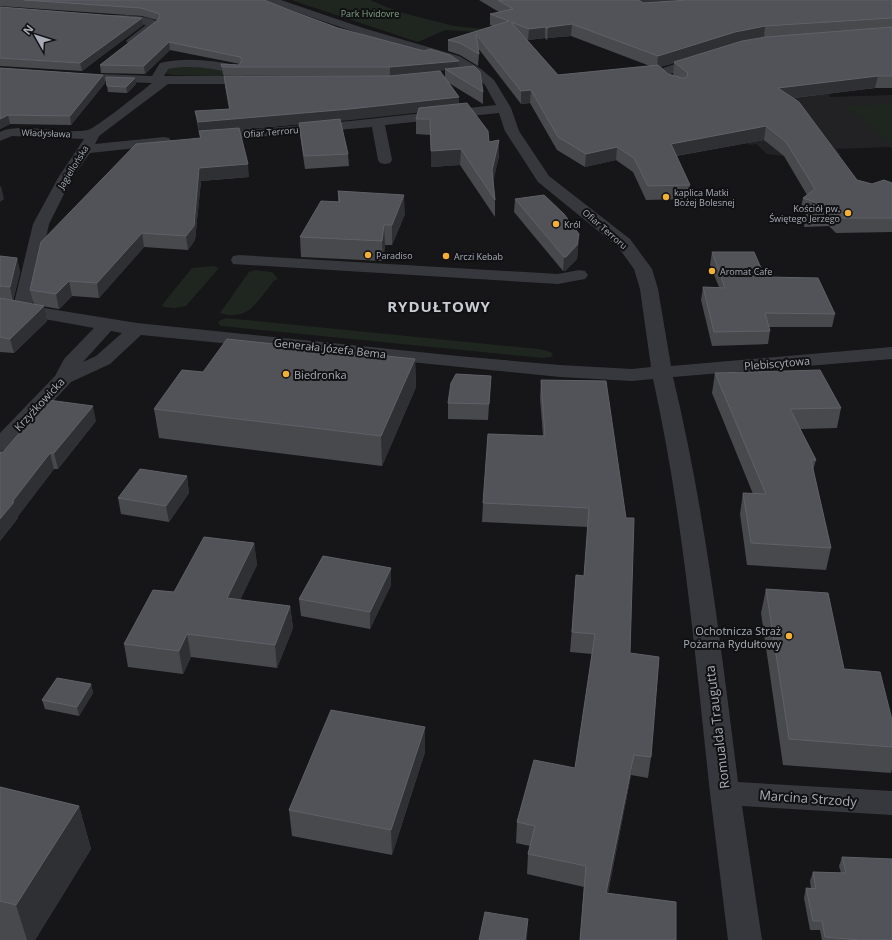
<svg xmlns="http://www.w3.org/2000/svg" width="892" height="940" font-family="'Open Sans',sans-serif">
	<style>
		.built { fill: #222225 }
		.green { fill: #1e261f }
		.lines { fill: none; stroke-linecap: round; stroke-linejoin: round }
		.minor { fill: #37383d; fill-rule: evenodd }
		.wall { fill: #47494d; fill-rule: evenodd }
		.shaded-wall { fill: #2f3033 }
		.building { fill: #525359; stroke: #5f6168 }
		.poi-dot { fill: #f2b134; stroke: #111113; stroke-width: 1.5 }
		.labels { text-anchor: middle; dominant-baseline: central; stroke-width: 4; stroke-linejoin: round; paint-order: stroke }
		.far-park-label { font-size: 9px; fill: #7fa381; stroke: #111113 }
		.far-street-label { font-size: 9px; fill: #a8adb8; stroke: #111113 }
		.far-poi-label { font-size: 9px; fill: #a8adb8; stroke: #111113; text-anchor: start }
		.street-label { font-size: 11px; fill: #a8adb8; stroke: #111113 }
		.poi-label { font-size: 11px; fill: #a8adb8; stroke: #111113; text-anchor: start }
		.near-street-label { font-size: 13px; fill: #a8adb8; stroke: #111113 }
		.district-label { font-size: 15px; font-weight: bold; letter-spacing: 1px; fill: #c9ccd4; stroke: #111113 }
	</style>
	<rect width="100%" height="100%" fill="#161618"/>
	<path class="built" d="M695,94h134l1,3 62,-2v54l-2,-2 -54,2 5,6 -57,1 -17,-2 -11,-10 -7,1z"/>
	<path class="green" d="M291,0h79l29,12 55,14 50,5 8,3 -67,-4 -27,12z
		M181,65l69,8 -8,4 -70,-2 -8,-2 5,-5z
		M892,104v41l-47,-39z
		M214,266l5,2 -33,38 -11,2 -11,-1 -2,-2 30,-37z
		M254,270l18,2 6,7 -4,2c-16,19 -25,41 -54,32l29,-41z
		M226,318l313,31 12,3 2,3 -2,2 -9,1 -321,-32 -3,-3 1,-2z"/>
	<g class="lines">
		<path class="minor" d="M265,0h16l82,28 96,28 22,13 13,11 17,28 8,23 30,45 81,63 22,30 6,20 13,77 221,-19v12l-219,18c32,133 48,270 65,405l154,9v24l-150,-9 20,134h-34c-6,-49 -12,-98 -18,-147 -15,-139 -27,-278 -57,-414l-21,2 -72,-4 -419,-42 -31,29 -39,18 -63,68 -8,1v-18l55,-57 9,-17 30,-31 -94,-17v-10l14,2 19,-79 25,-46 26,-39 -72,-3 -12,5v-9c20,-10 63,3 88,-2 8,-2 54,-39 64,-47l-81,-3 -2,-3 2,-3 4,-1 77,3 8,-13c25,-6 51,-3 76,2l4,1 2,3 -2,3c-8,2 -19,-2 -28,-3 -14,-2 -29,-3 -44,0l-4,7h91l4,1 2,3 -2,3 -4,1h-87l-69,52 -4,8 69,-7 5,1 2,3 -2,3 -5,1 -74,8 -18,25 -23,46 -17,82 105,17 321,33 102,9 72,4 19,-2 -11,-78 -6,-20 -16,-22 -80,-65 -33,-51 -6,-18 -114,12 7,35 -2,3 -5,1 -5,-1 -2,-3 -6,-33 -162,14 -5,-1 -2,-3 2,-3 5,-1 141,-12 145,-16 -11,-20 -12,-10 -22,-13 -96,-30 -89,-30zM111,331l11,2 -26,23 -13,6z
			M113,15c12,0 39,0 47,9l-24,19h-8l-2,-2 2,-2 18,-14 -37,-5 -2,-2z
			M702,55l4,1 2,3 -2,3 -36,12 15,12 -1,3h-10l-19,-16 2,-3z
			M239,255l319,19 21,-4 6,1 3,4 -3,4 -27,5 -325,-20 -2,-4 2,-4z"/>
	</g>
	<path class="wall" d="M0,0h264l25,10 49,18 121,33v7l24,24v12l-34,-21 10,14v6l30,39 10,-2v16l-6,24 2,20v17l-35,-52 -29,2v-32l-15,-1v-15l2,-7 -78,8 8,34 1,12 -44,3 -5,-34 -1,-11 -60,6 10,47 -48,4 -6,59 -7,10 -44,-3 -45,51 -27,-2 -13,13 -17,-3 5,15 -33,32 -14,-1v-96l17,2 3,14 -7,29 21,4 -4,-15 170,-152 -3,-16 -2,-11 34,-2 -4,-23 -1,-10 221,2v-8l-55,6 -167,-1 -2,-11 18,1 1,-1 -70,-14 -25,24 -44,-1 -1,-8 57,-45 -15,-4 -142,-10z
		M479,0h413v88h-17l-81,10 63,82 15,4 20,-1v49l-56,1 -7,-7 -25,1 2,-13 -6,-2 3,-14 4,-3 -23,-39 -20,-16 -88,16 14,29 -2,14 -42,1 -13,-28 -17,-12 -31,7 -28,-17 -27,-47 -9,1 -43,-56 1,6 -1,12 -18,-11 -12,-4v-11l45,-14 -3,-1v-11l9,-2zM571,36l79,30 -92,9 -32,-36 2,1 17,-2 2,2 1,-2zM674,63l-1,12 2,1 -7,-2 -8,-7z
		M0,7l142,11 1,7 -61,46 -82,-5z
		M0,68l103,7 2,8 -34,42 -61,-1 -10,5z
		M136,84l-9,9 -19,-1 -1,-6z
		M338,191l67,23 -13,31h-7l-2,16 -82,-4 -1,-20 38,-35z
		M515,199l64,35 -1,14 -1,11 -12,12h-2l-49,-59z
		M712,252l53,25 70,37 -3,13h-63l1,4 -2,13 -56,2 -11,-46 2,-13h16l-9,-22z
		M415,359l1,28 -34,79 -223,-28 -5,-29z
		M715,373l126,35 -4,20 -37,1 16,31 -3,10 18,78 -5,22 -79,-5 -7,-51 3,-21 10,1 -41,-101z
		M491,376l-3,44 -40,-1v-16z
		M541,380l65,1 24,272 21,104 -3,21 -17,-3 -23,118 68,47h-96l4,-53 -57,-13 1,-20 2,-8 -14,-3 1,-21 58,-54 17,-114 -22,-2 6,-77 8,1 4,-49 -106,-5 1,-19 60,-67 -3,-38z
		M96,421l-38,48h-4l-36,47v2l-18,23v-89h3z
		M187,476l2,17 -20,29 -48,-8 -3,-16z
		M254,543l3,22 -17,35 50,6 3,22 -16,40 -86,-11 -8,17 -55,-7 -4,-23 50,-52z
		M391,568v17l-21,44 -69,-13 -2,-17z
		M766,589l78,80 48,51v49l-1,4 -108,-8 -22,-152z
		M91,684l2,9 -14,23 -34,-7 -3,-9z
		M425,752l-33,103 -100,-19 -3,-26z
		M0,787l79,19 12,43 -56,91h-35z
		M842,857l50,83h-70l-2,-10h-10l-6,-32 2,-10 5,1 -1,-8 3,-9 28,1 -2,-7z"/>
	<path class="shaded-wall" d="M637,0h74l-68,6z
		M142,18l1,7 -61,46 -2,-8z
		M572,24l-1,12 -23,2 -1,2 1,-12 1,-1z
		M765,26l-1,12 -30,6 -77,24 1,-12 77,-24z
		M545,27v11l-17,2 1,-11z
		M169,42l1,8 -25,24 -1,-8z
		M459,61v8h-14v1l-55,6v-9z
		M103,75l2,8 -34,42 -1,-9z
		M878,76l-3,12 -99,12 2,-12z
		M135,78l1,6 -9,9 -1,-6z
		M531,90l-1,13 -9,1v-13z
		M459,97v11l-108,12 -152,13 -1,-11z
		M8,115l2,9 -10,5v-10z
		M766,126l-2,14 -95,17 2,-13z
		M499,140v16l-7,31v-17z
		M617,147l-1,13 -31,7 1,-13z
		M461,149l-1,16 -29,2v-16z
		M248,164l1,13 -48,4 -6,59 -7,10 -2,-14 13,-68z
		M1,186l3,13 -4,3v-15z
		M404,195l1,19 -13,31v-20z
		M384,225l1,20 -2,16 -1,-20z
		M142,233l2,14 -45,51 -2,-15z
		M579,234l-1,14 -1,11 -12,12h-2l1,-14z
		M17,258l3,14 -7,29 -3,-14z
		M69,281l3,15 -13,13 -3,-15z
		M44,306l3,15 -33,32 -4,-14z
		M415,359l1,28 -34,79 -1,-30z
		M93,406l3,15 -38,48 -4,-16z
		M50,453l4,16 -36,47v2l-18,23v-22l12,-17z
		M187,476l2,17 -20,29 -3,-16z
		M254,543l3,22 -27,56 -3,-23z
		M391,568v17l-21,44v-17z
		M290,606l3,22 -16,40 -2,-23z
		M187,634l4,23 -8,17 -4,-23z
		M91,684l2,9 -14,23 -2,-9z
		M425,727v25l-33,103 -1,-25z
		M634,755l-3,20 -27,139 2,-21z
		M79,806l12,43 -56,91h-8l-11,-35z
		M528,919l-1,21h-2z"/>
	<path class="building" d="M24,0h240l25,10 49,18 86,23 6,-2 20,6 9,6 -69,6h-168l-1,-3 18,1 3,-5 -2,-3 -71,-15 -25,24 -44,-1 58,-45 2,-5 -3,-2 -16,-5z
		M498,0h141l4,3 45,-3h204v18l-127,8 -30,6 -77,24 -86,-32 -23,3 -1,1 -3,-1 -16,2 -18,-7 47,53 100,-10 10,9 14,4h4l2,-5 -14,-11 68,-21 24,-4 126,-10v49h-14l-100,12 21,14 58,78 15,4 12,-4 8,3v35h-53l-7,-6h-25l8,-10 -12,-4 12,-9 -29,-47 -20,-16 -95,18 19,41 -42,1 -14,-28 -17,-11 -31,7 -28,-17 -27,-47 -10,1 -45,-57 3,20 -19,-11 -12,-3 61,-19 -19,-7 23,-5z
		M0,7l142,11 -62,45 -80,-5z
		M474,66l6,6 3,20 -38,-23z
		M0,68l103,7 -33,41 -62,-1 -8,4z
		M440,71l19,26 -109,12 -152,13 -3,-11 35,-2 -6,-33h166z
		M106,77l29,1 -9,9 -19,-1z
		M467,103l21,28 1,11 10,-2 -7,30 3,30 -34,-51 -30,2 -1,-32h-14l3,-11z
		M340,119l8,35 -44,2 -5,-33z
		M239,128l9,36 -49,4 -5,58 -8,10 -44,-3 -45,50 -28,-2 -13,13 -26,-4 11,-48 95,-98 65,-6 -2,-7z
		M338,191l66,4 -12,30h-8l-2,16 -82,-4 21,-36 19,1z
		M544,195l20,19 15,20 -2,11 -11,12h-2l-49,-58z
		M712,252h42l11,25 53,1 17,36 -70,-1 5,18 -56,1 -11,-45 22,1z
		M0,256l17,2 -7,29 -10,-1z
		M0,298l44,8 -34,33 -10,-2z
		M227,339l188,20 -34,77 -227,-27 28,-39 21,2z
		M820,370l21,38 -51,1 26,51h-5l20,88 -80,-5 -8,-50 23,1 -51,-121z
		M456,374l35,2 -2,28 -41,-1 3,-20z
		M541,380l65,1 20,137h8l-4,135 29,4 -8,100 -17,-2 -28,138 70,9v38h-96l6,-74 -58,-12 7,-28 -18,-4 17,-62 41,8 20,-134 -23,-2 4,-57 8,1 5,-68 -106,-5 5,-69 57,2z
		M48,400l45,6 -39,47h-4l-38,49h2l-14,17v-67h3z
		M140,469l47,7 -21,30 -48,-8z
		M204,537l50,6 -27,55 63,8 -15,39 -88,-11 -8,17 -55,-7 29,-54 21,2z
		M323,556l68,12 -21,44 -71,-13z
		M766,589l62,4 16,76 36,3 12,48v27l-103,-8z
		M57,678l34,6 -14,23 -35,-7z
		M331,710l94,17 -34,103 -102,-20z
		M0,787l79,19 -63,99 -16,-4z
		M842,857l50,2v81h-32l-35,-3 -3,-16h-9l-7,-33 10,1 -3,-17 33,1z
		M485,912l43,7 -3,21h-46z"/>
	<g class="poi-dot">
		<circle cx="666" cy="197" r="4"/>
		<circle cx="848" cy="213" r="4"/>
		<circle cx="556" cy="224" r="4"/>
		<circle cx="368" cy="255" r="4"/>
		<circle cx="446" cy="256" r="4"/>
		<circle cx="712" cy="271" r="4"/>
		<circle cx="286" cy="374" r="4"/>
		<circle cx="789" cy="636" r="4"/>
	</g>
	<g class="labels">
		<g class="far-park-label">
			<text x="370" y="13">Park Hvidovre</text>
		</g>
		<g class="far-street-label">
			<text transform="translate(271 132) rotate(-5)">Ofiar Terroru</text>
			<text transform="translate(46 133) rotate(2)">Władysława</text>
			<text transform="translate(73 167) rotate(-58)">Jagiellońska</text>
			<text transform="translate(605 229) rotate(41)">Ofiar Terroru</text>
		</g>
		<g class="far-poi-label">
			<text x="674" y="192">kaplica Matki<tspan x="674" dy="10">Bożej Bolesnej</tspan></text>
			<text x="840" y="208" text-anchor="end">Kościół pw.<tspan x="840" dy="10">Świętego Jerzego</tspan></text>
			<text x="564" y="224">Król</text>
			<text x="376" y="255">Paradiso</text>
			<text x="454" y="256">Arczi Kebab</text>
			<text x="720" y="271">Aromat Cafe</text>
		</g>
		<g class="street-label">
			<text transform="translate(330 348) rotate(6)">Generała Józefa Bema</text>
			<text transform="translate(777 363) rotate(-5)">Plebiscytowa</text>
			<text transform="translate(39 404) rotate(-47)">Krzyżkowicka</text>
		</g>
		<g class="poi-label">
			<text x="294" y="374">Biedronka</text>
			<text x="781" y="630" text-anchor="end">Ochotnicza Straż<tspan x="781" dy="13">Pożarna Rydułtowy</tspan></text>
		</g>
		<g class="near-street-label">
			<text transform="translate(717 727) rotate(-97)">Romualda Traugutta</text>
			<text transform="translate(808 798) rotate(4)">Marcina Strzody</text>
		</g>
		<g class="district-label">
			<text x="439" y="306">RYDUŁTOWY</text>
		</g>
	</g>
	<g transform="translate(36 36) rotate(309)" stroke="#111113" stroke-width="3" paint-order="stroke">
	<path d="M0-3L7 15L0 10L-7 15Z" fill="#a8adb8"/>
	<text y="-6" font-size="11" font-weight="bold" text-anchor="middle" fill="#a8adb8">N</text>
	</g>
</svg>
